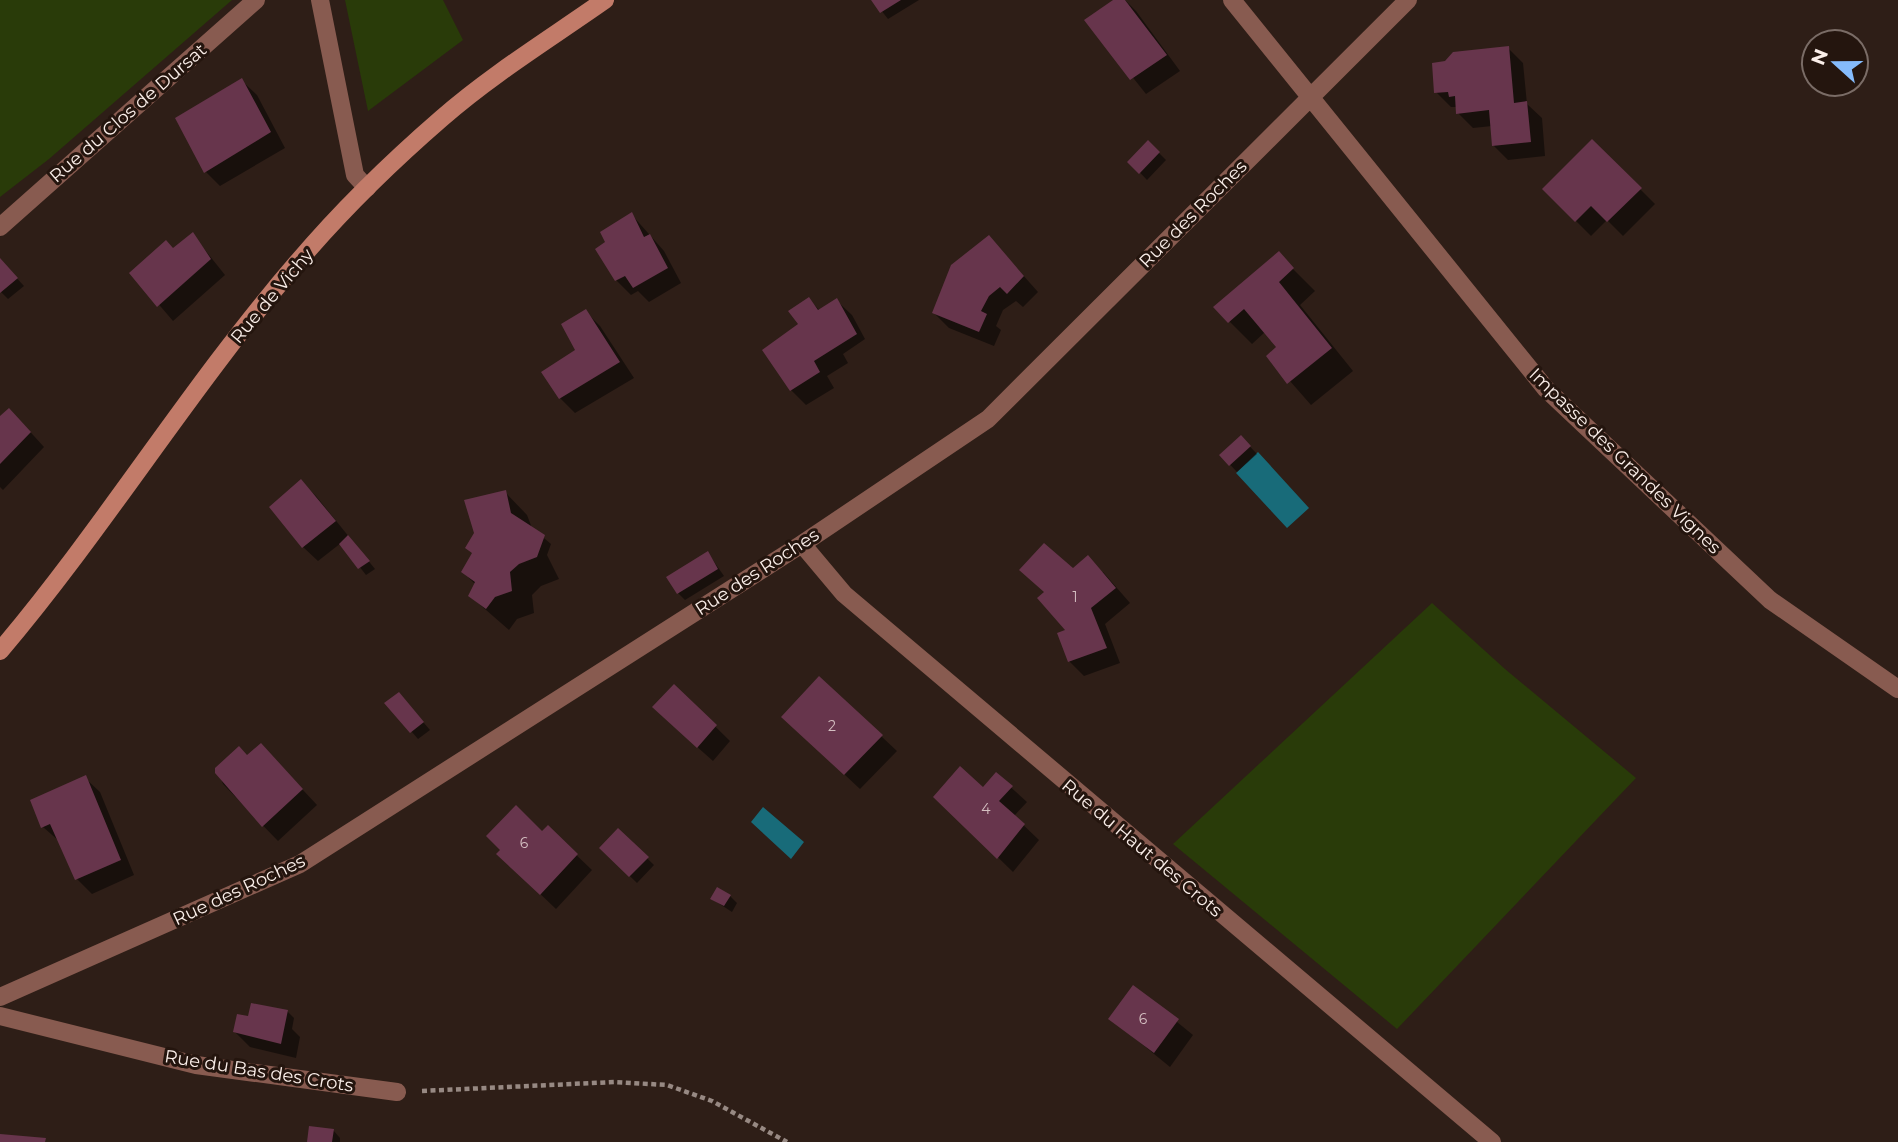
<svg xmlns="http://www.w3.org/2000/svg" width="1898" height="1142" font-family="Montserrat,sans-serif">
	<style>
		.green { fill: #293b09 }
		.water { fill: #186b79 }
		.shadow { fill: #0007 }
		.building { fill: #67354c }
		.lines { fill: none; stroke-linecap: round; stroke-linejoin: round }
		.path { stroke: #978983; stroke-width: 4.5; stroke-dasharray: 5 3.5; stroke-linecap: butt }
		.street { stroke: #885b50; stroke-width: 18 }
		.secondary { stroke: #c27b69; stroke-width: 18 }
		.labels { text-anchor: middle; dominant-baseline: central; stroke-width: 6; stroke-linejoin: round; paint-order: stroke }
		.number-label { font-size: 14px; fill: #d5c0c2 }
		.street-label { font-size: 18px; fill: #faeee9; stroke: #24150e }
	</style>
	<rect width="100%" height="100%" fill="#2e1e17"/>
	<path class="green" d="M0,0h232l-183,159 -49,38z
		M345,0h98l20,40 -95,71z
		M1432,603l73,66 131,109 -239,251 -224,-185z"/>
	<path class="water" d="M1258,452l51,56 -22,20 -51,-55z
		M763,807l41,35 -13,17 -40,-37z"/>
	<path class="shadow" d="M873,0h46l-31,19z
		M1116,0h9l11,11 44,60 -34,23 -59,-74z
		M1508,48l15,15 4,41 15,14 3,38 -37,4 -15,-15 -1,-19 -19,2 -15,-15 -1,-6h-6l-15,-15z
		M242,81l15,14 28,53 -65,38 -14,-14z
		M1592,141l63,63 -32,32 -16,-16 -16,16 -47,-47z
		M1148,142l18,18 -19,20 -17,-18z
		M632,215l32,36 17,32 -32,19 -11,-11 -7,4 -15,-15z
		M193,235l32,40 -52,46 -41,-48 42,-22z
		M989,237l49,55 -15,15 -7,-6 -13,9 -7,16 5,4 -7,16 -45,-18 -15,-15z
		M1278,254l37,37 -15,14 53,66 -42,34 -43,-49 11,-9 -14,-15 -13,12 -37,-37z
		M0,260l24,26 -16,13 -8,-8z
		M809,299l11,12 17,-10 15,14 13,24 -22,15 5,9 -21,13 7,12 -28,17 -15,-15 10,-65z
		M585,311l15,15 34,52 -59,35 -15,-15 17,-47z
		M0,418l24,7 20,22 -41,43 -3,-3z
		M1241,437l16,17 -20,18 -16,-17z
		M301,482l15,14 59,73 -9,6 -25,-32 -23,18 -15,-14z
		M505,492l22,23 5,13 19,16 -4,11 12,24 -18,7 -9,9 2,18 -17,6 -8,11 -39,-34 6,-11 -13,-13z
		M708,553l16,23 -39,24 -7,-7z
		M1073,571l30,1 27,31 -25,21 15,39 -36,13 -15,-15 -1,-30 -22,-38z
		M819,678l78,73 -37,38 -62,-58z
		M674,686l56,55 -17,20 -44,-39z
		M405,701l25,29 -12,9 -31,-36z
		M247,757l28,3 42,45 -39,36 -55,-57 -6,-16z
		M996,774l31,28 -13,14 25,24 -26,32 -78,-76 48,-7z
		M85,778l15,14 34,83 -42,19 -15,-15 -18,-38 -16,-14z
		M548,828l44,42 -36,39 -42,-40z
		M618,830l36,35 -17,18 -36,-35z
		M730,896l7,7 -5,9 -20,-13z
		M1134,987l59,48 -23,32 -60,-49z
		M287,1011l7,7 -2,11 8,8 -4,21 -46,-11 -15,-15 15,-14z
		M333,1130l7,8v4h-31z"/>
	<path class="building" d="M871,0h30l-21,13z
		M1113,0h12l42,55 -37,25 -46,-60z
		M1509,46l5,57 13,-2 4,41 -39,4 -3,-36 -33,4 -1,-18 -6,1 -1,-5 -14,1 -2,-30 13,-2 8,-9z
		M242,78l29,54 -67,41 -29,-55z
		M1592,139l50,49 -35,34 -16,-16 -16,16 -33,-33z
		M1148,140l12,12 -21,22 -12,-12z
		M632,212l12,25 6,-3 18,34 -35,20 -8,-12 -10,5 -20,-32 10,-7 -5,-10z
		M193,232l18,27 -54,48 -28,-34 37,-33 7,8z
		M989,235l35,41 -17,18 -7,-7 -11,9 -8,15 6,3 -8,18 -47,-19 19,-48z
		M1279,251l15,17 -15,14 53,66 -45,36 -21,-28 10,-9 -32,-38 -16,14 -15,-16z
		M0,258l18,20 -18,15z
		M809,297l9,13 19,-12 20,36 -43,27 6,11 -30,19 -28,-41 36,-26 -10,-13z
		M586,309l34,53 -61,37 -18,-27 34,-22 -14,-26z
		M9,408l22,24 -31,32v-48z
		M1241,435l10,11 -22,20 -10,-11z
		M301,479l35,42 -34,27 -33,-41z
		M506,490l5,23 34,22 -8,22 -18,7 -9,8 2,19 -17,6 -9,12 -18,-13 7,-14 -14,-10 11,-19 -7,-5 9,-15 -10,-33z
		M348,535l22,26 -12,8 -19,-25z
		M1044,543l29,25 15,-13 28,33 -25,20 16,40 -39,14 -11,-29 8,-3 -28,-32 7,-6 -25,-22z
		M708,551l10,18 -41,25 -11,-17z
		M819,676l64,59 -39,40 -63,-58z
		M674,684l43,41 -20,23 -45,-41z
		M399,692l25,30 -14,11 -26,-30z
		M261,743l42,46 -41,38 -47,-54v-5l24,-22 8,9z
		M960,766l23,21 13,-15 17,14 -14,15 26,23 -28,35 -64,-62z
		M86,775l35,85 -46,20 -25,-56 -9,4 -11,-28z
		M516,805l26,26 6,-6 30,29 -38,41 -44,-41 4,-4 -14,-14z
		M618,828l31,29 -20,20 -30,-29z
		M717,887l14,8 -7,11 -14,-7z
		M1133,985l46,34 -25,34 -46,-34z
		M251,1003l37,7 -7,34 -48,-12 4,-18 11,2z
		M309,1126l25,3 -2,13h-25z
		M0,1134l46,4 -1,4h-45z"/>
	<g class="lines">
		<path class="path" d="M422,1091l192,-9 53,3 45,16 75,41"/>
		<path class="street" d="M320,0l35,175 12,13
			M1232,0l314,389 224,211 128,89
			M0,227l256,-227
			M802,544l42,50 648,548
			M0,997l300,-133 502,-320 186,-125 420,-419
			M0,1016l196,49 201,27"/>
		<path class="secondary" d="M0,651c105,-124 190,-264 296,-387 44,-52 94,-101 146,-146 49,-43 109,-80 163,-118"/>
	</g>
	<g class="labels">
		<g class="number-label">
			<text x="1075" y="597">1</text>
			<text x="832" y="726">2</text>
			<text x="986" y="809">4</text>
			<text x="524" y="843">6</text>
			<text x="1143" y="1019">6</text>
		</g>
		<g class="street-label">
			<text transform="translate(128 113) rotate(-41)">Rue du Clos de Dursat</text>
			<text transform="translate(1193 214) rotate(-45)">Rue des Roches</text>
			<text transform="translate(272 296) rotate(-50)">Rue de Vichy</text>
			<text transform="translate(1625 461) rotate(44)">Impasse des Grandes Vignes</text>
			<text transform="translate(757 572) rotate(-33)">Rue des Roches</text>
			<text transform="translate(1142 848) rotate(40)">Rue du Haut des Crots</text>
			<text transform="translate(239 890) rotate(-25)">Rue des Roches</text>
			<text transform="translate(259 1071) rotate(9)">Rue du Bas des Crots</text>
		</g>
	</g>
	<g transform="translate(1835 63) rotate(291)"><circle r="33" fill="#24150e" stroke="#7a6c66" stroke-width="2"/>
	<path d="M0-5L12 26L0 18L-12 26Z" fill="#85bbfb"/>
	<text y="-10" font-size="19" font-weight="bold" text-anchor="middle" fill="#faeee9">N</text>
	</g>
</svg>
